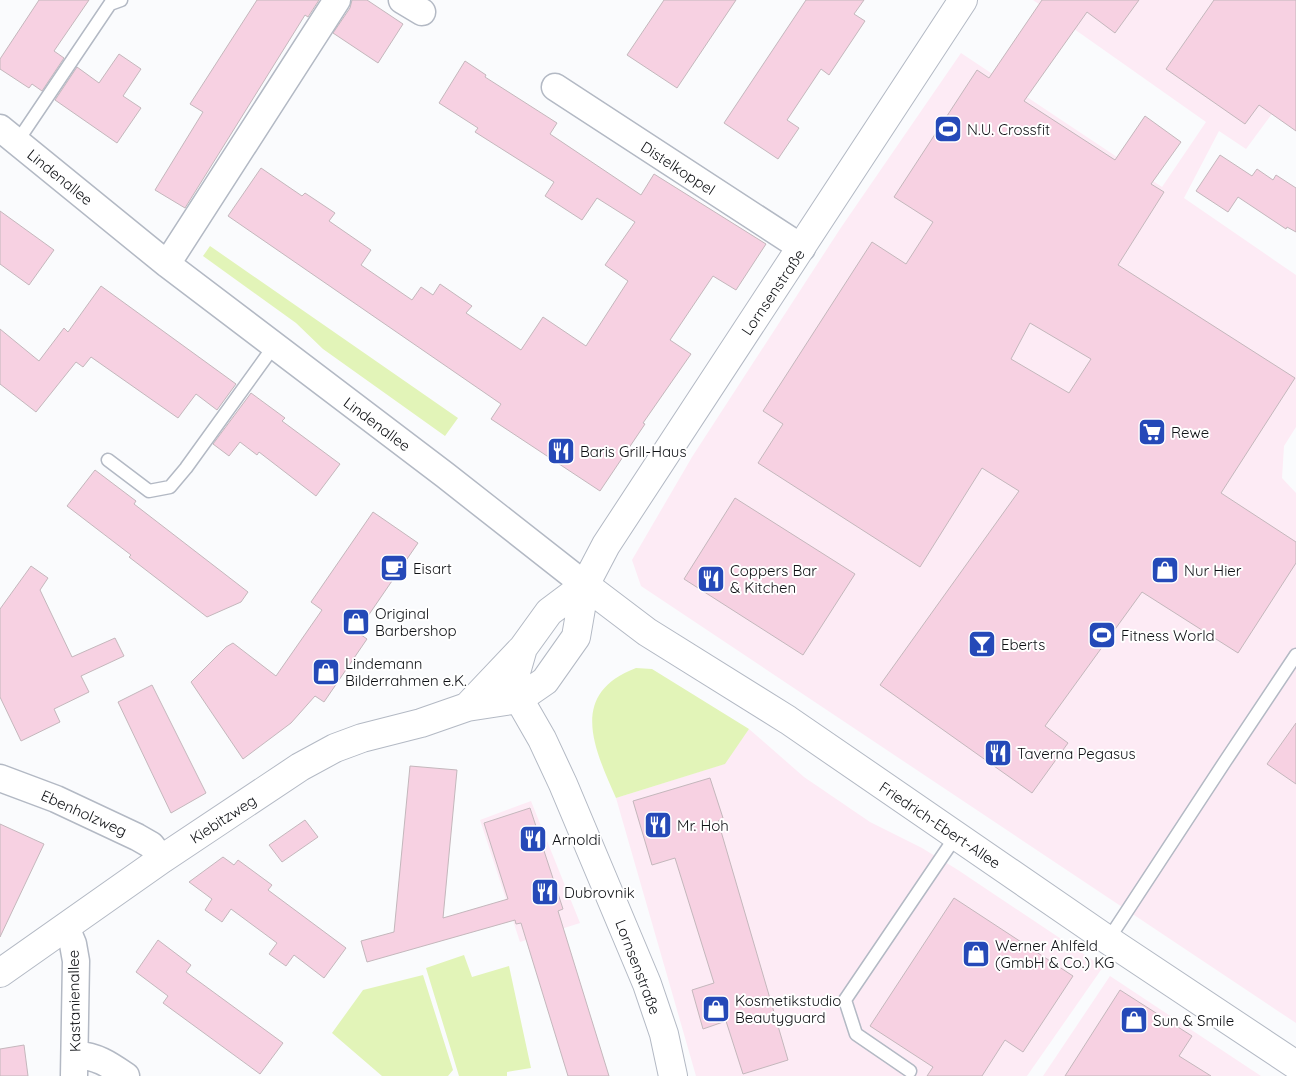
<svg xmlns="http://www.w3.org/2000/svg" width="1296" height="1076" font-family="Quicksand,sans-serif">
	<style>
		.commercial { fill: #fdebf5 }
		.green { fill: #e2f4b8 }
		.building { fill: #f7d1e2; stroke: #c4b7bc; fill-rule: evenodd }
		.lines { fill: none; stroke-linecap: round; stroke-linejoin: round }
		.lane-casing { stroke: #b3b9c4; stroke-width: 15 }
		.street-casing { stroke: #b3b9c4; stroke-width: 29 }
		.secondary-casing { stroke: #b3b9c4; stroke-width: 30 }
		.lane { stroke: #fff; stroke-width: 12 }
		.street { stroke: #fff; stroke-width: 26 }
		.secondary { stroke: #fff; stroke-width: 28 }
		.labels { text-anchor: middle; dominant-baseline: central; stroke-width: 4; stroke-linejoin: round; paint-order: stroke }
		.poi-label { font-size: 15px; fill: #0f1115; stroke: #fff; text-anchor: start }
		.street-label { font-size: 15px; fill: #0f1115; stroke: #fff }
	</style>
	<rect width="100%" height="100%" fill="#fafbfd"/>
	<path class="commercial" d="M1033,0h263v81l-50,68 -27,-18 -35,67 112,77v152l-12,19 -2,32 14,15v530l-655,-437 -9,-26 60,-103 148,-228 121,-176 201,134 44,-65z
		M749,729l55,48 66,45 52,26 36,22 145,97 -76,109h-331l-80,-278 108,-34z
		M531,801l49,122 -60,19 -40,-122z
		M1110,976l151,100h-218z"/>
	<path class="green" d="M210,246l248,172 -13,18 -122,-87 -27,-26 -93,-67z
		M636,668l16,1 97,60 -24,35 -109,34c-22,-50 -48,-104 20,-130z
		M464,955l8,22 37,-11 22,102 -24,4v4h-48l-33,-108z
		M423,975l30,95 -5,6h-66l-50,-43 31,-43z"/>
	<path class="building" d="M39,0h50l-35,51 10,7 -22,33 -10,-7 -3,4 -29,-19v-10z
		M257,0h62l-11,17 -3,-2 -120,193 -30,-18 48,-78 -13,-8z
		M352,0h15l36,24 -25,39 -45,-30 17,-25z
		M664,0h72l-59,88 -50,-33z
		M806,0h58l-10,14 11,7 -36,54 -8,-6 -34,51 12,8 -21,31 -54,-36z
		M1042,0h97l-24,33 -28,-21 -63,89 91,59 30,-44 36,26 -30,42 13,8 -46,73 177,113 -74,115 75,49v21l-58,90 -96,-61 -97,134 23,17 -36,50 -152,-108 139,-194 -37,-23 -62,99 -162,-104 25,-39 -20,-13 109,-169 34,22 27,-42 -39,-25 83,-127 12,8zM1030,323l61,36 -22,34 -58,-34z
		M1214,0h82v131l-37,-26 -14,19 -79,-55z
		M119,54l22,15 -18,27 18,12 -24,35 -62,-43 22,-33 22,16z
		M465,61l21,14 -1,2 72,46 -7,11 91,61 13,-21 112,70 -30,46 -23,-14 -43,64 21,14 -48,69 2,1 -45,67 -109,-72 10,-15 -273,-188 33,-48 41,28 3,-3 30,20 -6,8 42,29 -10,15 51,35 9,-13 12,8 7,-11 32,22 -6,7 55,37 22,-33 43,29 42,-65 -23,-16 30,-43 -38,-24 -15,22 -37,-24 9,-14 -79,-50 3,-4 -39,-25z
		M1220,155l32,21 5,-7 16,11 3,-5 20,13v44l-9,-5 -1,2 -48,-32 -10,15 -32,-21z
		M0,211l54,39 -25,35 -29,-21z
		M101,286l135,98 -19,26 -21,-16 -18,24 -87,-61 -8,10 -7,-5 -40,50 -36,-28v-55l39,32 25,-33 4,4z
		M251,393l34,25 -3,3 58,43 -24,32 -57,-44 -2,3 -17,-13 -11,14 -16,-12z
		M95,470l41,31 -2,3 114,88 -7,10 -34,15 -78,-60 2,-2 -64,-49z
		M735,498l120,76 -52,81 -119,-76z
		M373,512l45,31 -61,89 10,7 -43,63 -9,-6 -24,27 -48,36 -52,-77 35,-35 7,-4 43,33 46,-66 -11,-8z
		M31,566l17,12 -8,12 32,67 43,-19 9,18 -43,20 8,16 -35,17 6,13 -39,19 -21,-44v-88z
		M152,685l54,108 -35,20 -53,-111z
		M1296,723v61l-29,-20z
		M410,766l47,4 -14,148 65,-19 -24,-76 46,-15 33,101 -5,2 51,165h-41l-47,-153 -5,1 -1,-4 -148,42 -6,-21 33,-9z
		M710,778l13,40 -5,3 70,239 -45,14 -17,-53 -23,8 -11,-39 22,-7 -39,-125 -23,7 -19,-64z
		M305,820l13,17 -36,25 -13,-17z
		M0,824l44,20 -44,93z
		M223,857l11,8 4,-5 34,25 -4,5 78,58 -22,30 -30,-23 -8,11 -17,-12 8,-11 -46,-34 -9,13 -17,-12 7,-11 -23,-17z
		M954,898l119,78 -50,76 -18,-12 -23,36h-55l6,-9 -63,-41z
		M158,940l33,25 -5,7 97,71 -23,31 -97,-71 5,-7 -32,-24z
		M1120,990l72,46 -13,20 32,20h-146z
		M24,1045l4,31h-28v-27z"/>
	<g class="lines">
		<g class="lane-casing">
			<path id="lane" d="M17,142l93,-138 11,-4
				M108,460l41,31 21,-4 16,-19 88,-122
				M1108,940l118,-180 70,-105
				M910,1071l-54,-37 -11,-34 111,-164"/>
		</g>
		<g class="street-casing">
			<path id="street" d="M402,0l20,12
				M555,87l247,161
				M0,128l167,136 278,211 140,110
				M167,264l170,-264
				M0,778l56,21 81,38 14,8 11,14
				M66,927l7,17 3,17 -2,115
				M75,1054c23,3 32,9 51,22"/>
		</g>
		<g class="secondary-casing">
			<path id="secondary" d="M585,585l62,47 141,88 320,220 188,125
				M585,585l-36,27 -26,36 -8,28 4,23 23,40 21,45 84,200 17,50 9,42
				M467,707l54,-57
				M0,973l162,-114 138,-92 35,-19 27,-10 59,-15 46,-16 52,-8 26,-18 31,-44 9,-52 21,-40 357,-545"/>
		</g>
		<use href="#lane" class="lane"/>
		<use href="#street" class="street"/>
		<use href="#secondary" class="secondary"/>
	</g>
	<defs>
		<g id="stadium-square" transform="scale(1.4375)"><rect x="-9" y="-9" width="18" height="18" rx="4" fill="#2549b8" stroke="#fff"/><path d="M0-5a6.5 5 0 1 0 0 10a6.5 5 0 1 0 0-10ZM-3.5-1.8h7v3.6h-7Z" fill="#fff"/></g>
		<g id="supermarket-square" transform="scale(1.4375)"><rect x="-9" y="-9" width="18" height="18" rx="4" fill="#2549b8" stroke="#fff"/><path d="M-6-5.5h2.5l.6 2H6L4.5 2H-2.5L-4.4-4H-6ZM-1.5 3.2a1.3 1.3 0 1 0 .1 0ZM3 3.2a1.3 1.3 0 1 0 .1 0Z" fill="#fff"/></g>
		<g id="restaurant-square" transform="scale(1.4375)"><rect x="-9" y="-9" width="18" height="18" rx="4" fill="#2549b8" stroke="#fff"/><path d="M-5-6h1v4h1v-4h1v4h1v-4h1v5L-1.5 .5V6h-2V.5L-5-1ZM5-6V6H3V1.5H1.5Q1.5-4 5-6Z" fill="#fff"/></g>
		<g id="cafe-square" transform="scale(1.4375)"><rect x="-9" y="-9" width="18" height="18" rx="4" fill="#2549b8" stroke="#fff"/><path d="M-5.5-4.5H6V0H3Q3 3.5 0 3.5H-2.5Q-5.5 3.5-5.5 0ZM3-3.2v2h1.7v-2ZM-6 4.5H4V6H-6Z" fill="#fff"/></g>
		<g id="shop-square" transform="scale(1.4375)"><rect x="-9" y="-9" width="18" height="18" rx="4" fill="#2549b8" stroke="#fff"/><path d="M-5-2.5h2.3a2.7 3.5 0 0 1 5.4 0H5L5.5 6h-11ZM-1.5-2.5h3a1.5 2.3 0 0 0-3 0Z" fill="#fff"/></g>
		<g id="bar-square" transform="scale(1.4375)"><rect x="-9" y="-9" width="18" height="18" rx="4" fill="#2549b8" stroke="#fff"/><path d="M-6-5H6L.8 .8V4.5H3.5V6h-7V4.5H-.8V.8Z" fill="#fff"/></g>
	</defs>
	<g fill-rule="evenodd">
		<use href="#stadium-square" x="948" y="129"/>
		<use href="#supermarket-square" x="1152" y="432"/>
		<use href="#restaurant-square" x="561" y="451"/>
		<use href="#cafe-square" x="394" y="568"/>
		<use href="#shop-square" x="1165" y="570"/>
		<use href="#restaurant-square" x="711" y="579"/>
		<use href="#shop-square" x="356" y="622"/>
		<use href="#stadium-square" x="1102" y="635"/>
		<use href="#bar-square" x="982" y="644"/>
		<use href="#shop-square" x="326" y="672"/>
		<use href="#restaurant-square" x="998" y="753"/>
		<use href="#restaurant-square" x="658" y="825"/>
		<use href="#restaurant-square" x="533" y="839"/>
		<use href="#restaurant-square" x="545" y="892"/>
		<use href="#shop-square" x="976" y="954"/>
		<use href="#shop-square" x="716" y="1009"/>
		<use href="#shop-square" x="1134" y="1020"/>
	</g>
	<g class="labels">
		<g class="poi-label">
			<text x="967" y="129">N.U. Crossfit</text>
			<text x="1171" y="432">Rewe</text>
			<text x="580" y="451">Baris Grill-Haus</text>
			<text x="413" y="568">Eisart</text>
			<text x="730" y="570">Coppers Bar<tspan x="730" dy="17">&amp; Kitchen</tspan></text>
			<text x="1184" y="570">Nur Hier</text>
			<text x="375" y="613">Original<tspan x="375" dy="17">Barbershop</tspan></text>
			<text x="1121" y="635">Fitness World</text>
			<text x="1001" y="644">Eberts</text>
			<text x="345" y="663">Lindemann<tspan x="345" dy="17">Bilderrahmen e.K.</tspan></text>
			<text x="1017" y="753">Taverna Pegasus</text>
			<text x="677" y="825">Mr. Hoh</text>
			<text x="552" y="839">Arnoldi</text>
			<text x="564" y="892">Dubrovnik</text>
			<text x="995" y="945">Werner Ahlfeld<tspan x="995" dy="17">(GmbH &amp; Co.) KG</tspan></text>
			<text x="735" y="1000">Kosmetikstudio<tspan x="735" dy="17">Beautyguard</tspan></text>
			<text x="1153" y="1020">Sun &amp; Smile</text>
		</g>
		<g class="street-label">
			<text transform="translate(678 168) rotate(33)">Distelkoppel</text>
			<text transform="translate(60 177) rotate(39)">Lindenallee</text>
			<text transform="translate(773 292) rotate(-56)">Lornsenstraße</text>
			<text transform="translate(377 424) rotate(37)">Lindenallee</text>
			<text transform="translate(84 813) rotate(24)">Ebenholzweg</text>
			<text transform="translate(223 819) rotate(-33)">Kiebitzweg</text>
			<text transform="translate(940 825) rotate(34)">Friedrich-Ebert-Allee</text>
			<text transform="translate(638 967) rotate(69)">Lornsenstraße</text>
			<text transform="translate(74 1001) rotate(-91)">Kastanienallee</text>
		</g>
	</g>
</svg>
